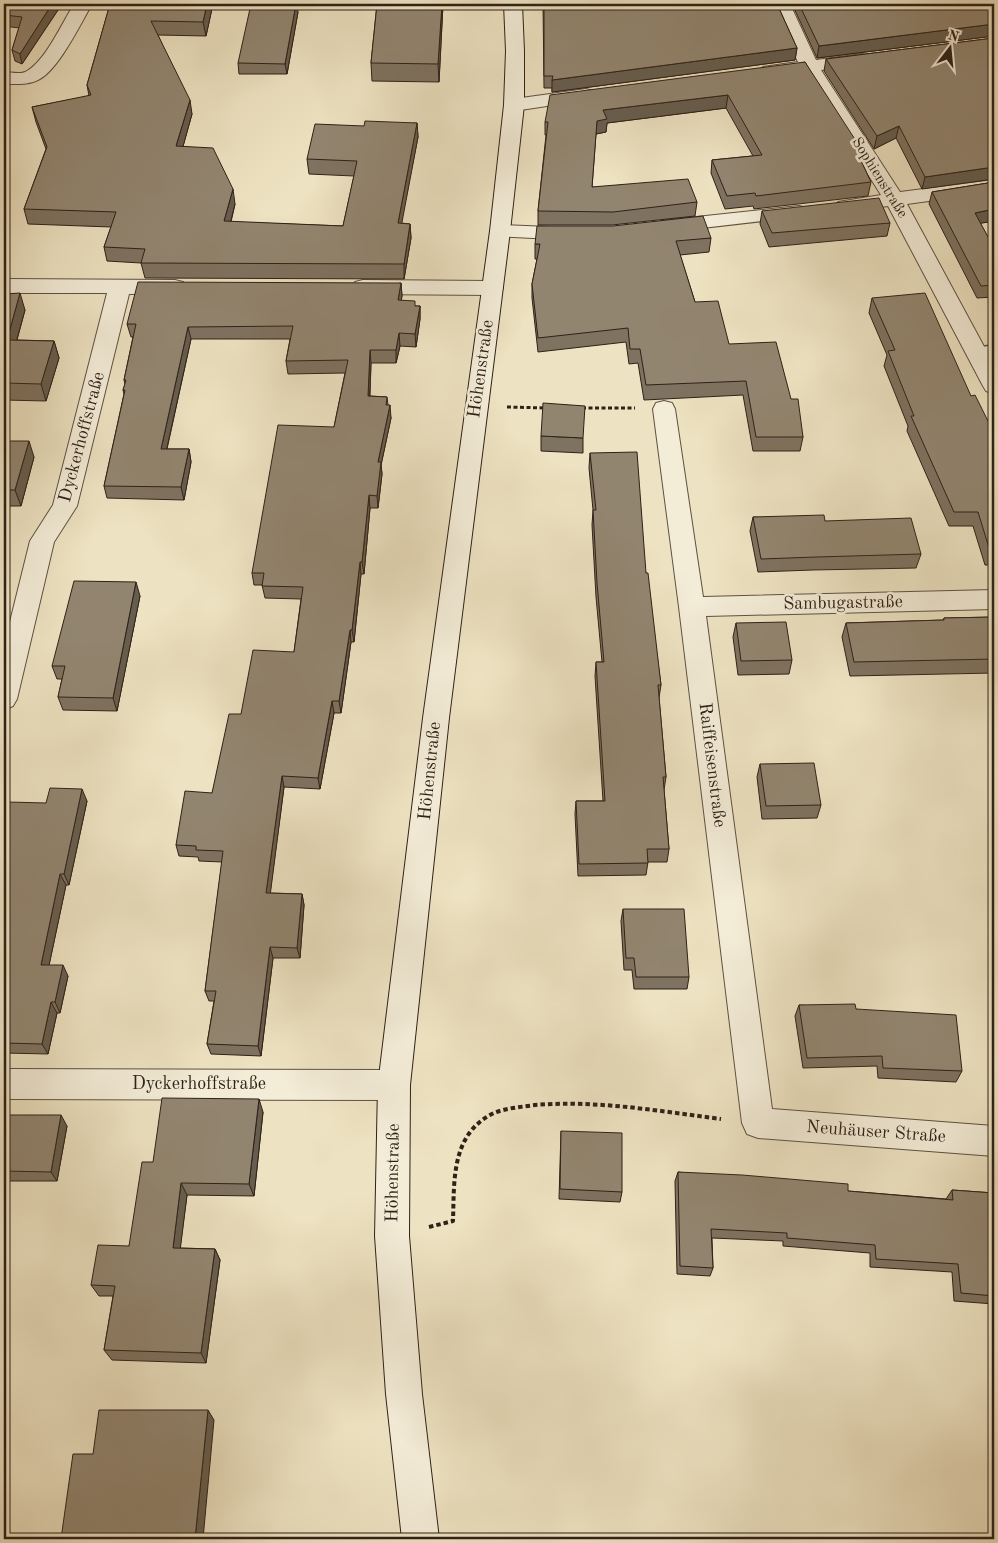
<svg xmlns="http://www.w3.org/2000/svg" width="998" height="1543" font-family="'Old Standard TT',serif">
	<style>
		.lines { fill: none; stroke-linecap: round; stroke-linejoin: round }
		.lane-casing { stroke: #5e5142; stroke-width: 3 }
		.street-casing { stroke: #5e5142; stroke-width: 2 }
		.secondary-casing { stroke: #2f2118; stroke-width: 2 }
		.path-far1 { stroke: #2f2118; stroke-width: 3; stroke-dasharray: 4 2.5; stroke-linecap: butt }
		.path { stroke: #2f2118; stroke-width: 4; stroke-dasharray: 4.5 3; stroke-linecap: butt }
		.lane { fill: #f3ecd7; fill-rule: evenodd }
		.street { fill: #f3ecd7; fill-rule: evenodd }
		.secondary { fill: #f3ecd7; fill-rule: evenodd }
		.wall { fill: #7e7260; stroke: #2f2118 }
		.shaded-wall { fill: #665d4e; stroke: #2f2118 }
		.building { fill: #928570; stroke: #2f2118 }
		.labels { text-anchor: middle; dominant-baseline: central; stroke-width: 5; stroke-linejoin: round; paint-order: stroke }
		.far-street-label { font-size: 15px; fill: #2f2118; stroke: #f3ecd7 }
		.street-label { font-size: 18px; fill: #2f2118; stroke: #f3ecd7 }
	</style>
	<rect width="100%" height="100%" fill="#ede2c1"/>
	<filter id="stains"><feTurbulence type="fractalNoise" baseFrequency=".004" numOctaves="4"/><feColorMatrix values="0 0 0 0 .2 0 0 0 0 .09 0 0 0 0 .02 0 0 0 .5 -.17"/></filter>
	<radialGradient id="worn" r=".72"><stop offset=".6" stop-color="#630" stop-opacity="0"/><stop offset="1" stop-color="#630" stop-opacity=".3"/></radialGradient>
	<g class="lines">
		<g class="lane-casing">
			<path id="lane" d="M994,345v12l-17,2 -6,-2 -3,-4 3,-4z"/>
		</g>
		<g class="street-casing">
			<path id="street" d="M74,4h18c-11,19 -34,67 -54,76 -10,5 -23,4 -34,4v-12c7,0 17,3 23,-1 19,-11 35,-48 47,-67z
				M772,4h18l26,56 46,-6 7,2 2,4 -2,4 -7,2 -41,4 79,122 94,-12v12l-87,12 87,161v29l-8,-3 -3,-5 -95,-180 -43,6 -7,-2 -3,-4 3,-4 43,-7 -77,-122 -34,4 -7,-2 -2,-4 2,-4 35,-5z
				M586,89l7,2 3,4 -3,4 -79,12 -7,-2 -3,-4 3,-4 7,-2z
				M799,206l7,2 3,4 -3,4 -138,16 -7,-1 -3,-5 3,-5 7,-1z
				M500,225l73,3 7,1 3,5 -3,5 -7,1 -80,-4 -3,-5 3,-5z
				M4,279l171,1 8,2 3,5 -3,5 -8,2h-46l-52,212 -23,36 -37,157 -4,7 -9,4v-64l26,-105 23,-36 54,-212h-103z
				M363,280l129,1 8,2 3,5 -3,5 -8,2 -129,-1 -8,-2 -3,-5 3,-5z
				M664,401l8,2 3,6 28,188 291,-7v19l-288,7 66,493 222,17v30l-236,-18 -11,-4 -5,-11 -63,-516 -26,-198 3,-6z
				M4,1069l390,1 11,5 5,10 -5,10 -11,5 -390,-1z"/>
		</g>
		<g class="secondary-casing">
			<path id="secondary" d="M504,4h18l2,47v54l-14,126 -61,487 -39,367 -1,151 13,158 17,145h-37l-16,-145 -11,-158 3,-151 45,-367 67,-487 14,-126 2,-54z"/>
		</g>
		<path class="path-far1" d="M507,407l38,1
			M582,408h53"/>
		<path class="path" d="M429,1227l24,-6c1,-27 -1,-62 15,-86 6,-9 15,-17 26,-22 12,-5 27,-6 41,-8 62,-5 124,6 186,14"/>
		<use href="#lane" class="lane"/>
		<use href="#street" class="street"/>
		<use href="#secondary" class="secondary"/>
	</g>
	<path class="wall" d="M4,4h58l-40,60 -7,-3 -3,-11 7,-22 -15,-2z
		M110,4h103l-7,32 -48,-1 34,79 -9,32 52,58 -4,18 112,4 11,-50 -45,-2 -2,-15 57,-33 53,-3 1,14 -17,86 9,1 1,14 -7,41 -259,-1 -4,-15 -34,-2 -3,-14 7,-20 -83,-3 -4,-15 22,-60 -10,-27 -4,-15 57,-11 -2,-11z
		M377,4h66l-4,78 -67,-1 -1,-18z
		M543,4h234l20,44 -2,12 -243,32v-4h-8z
		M792,4h202v32l-177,22z
		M298,12l-11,62h-48l-1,-11z
		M994,38l-72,151 -26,-51 -22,11 -50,-78 2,-12z
		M805,62l52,90 14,30 -3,14 -114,13 -1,-3 -28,3 -14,-36 1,-13 41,-4 -27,-48 -119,15 -1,9 -10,2 -4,53 105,15 -2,14 -83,9h-74v-14l8,-76h-1v-13z
		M994,182v39l-14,2 14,25v49l-17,1 -48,-94 3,-12z
		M762,211l128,12 -3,13 -118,11 -9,-23z
		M711,238l-2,14 -29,3 15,47 34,42 62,55 12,38 -3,14h-47l-10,-56 -99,5 -6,-37 -9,1 -3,-22 -88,10 -6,-54v-14l5,-25h-2v-15z
		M401,283l1,13 -1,4 14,6h5v13l-4,28 -16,-1 -4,17h-25l-1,33 17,1 1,8 3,13 -10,47 1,9 -4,34h-8l-6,66h-3l-7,68h-3l-10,71h-7l-14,76 -36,-2 -14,106 32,1 2,11 -4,53h-27l-12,98 -50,-2 -4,-10 7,-43h-5l-4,-10 17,-129 -23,-1 -1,-4 -19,-1 -3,-11 36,-52 29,-79 53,-62 7,-53 -36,-1 -3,-13h-8l-2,-12 82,-146 11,-54 -57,1 -2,-13 4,-22h-99l-24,110h22l2,13 -7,38 -77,-2 -3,-12 20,-92 -1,-4 2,-6 -1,-4 9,-43h-2l-4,-13z
		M4,294l21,16 -8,30 37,1 5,17 -13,43 -42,-1z
		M872,298l99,98 23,37v132h-9l-12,-39h-24l-42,-95 1,-5 -24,-60 3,-11 -18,-42z
		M541,436l42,2v15l-42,-2z
		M4,441l30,16 -13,49h-17z
		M590,453l56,120 15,112 -2,13 7,79 -2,13 5,59 -2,13h-19l-2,13 -68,1 -3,-62 1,-13h27l-8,-125 1,-14h6l-6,-65 -4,-72 1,-15 -4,-42z
		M753,517l72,4 96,33 -5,14 -103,2 -55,2 -8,-41z
		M140,596l-23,115 -54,-1 -5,-13 4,-18h-5l-5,-13z
		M994,617v56l-144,3 -8,-39 4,-14 97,-3 1,-2z
		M736,623l56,37 -3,14 -51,1 -5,-38z
		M760,764l61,41 -4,13 -55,1 -5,-42z
		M87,801l-18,84h-3l-17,80 19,11 -8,37h-3l-9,41 -44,-1v-231l42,-19z
		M623,909l66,68 -2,12h-53l-2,-19h-8l-3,-49z
		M799,1005l57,4 106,62 -6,11 -78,-4 -1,-12 -74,2 -8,-52z
		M263,1112l-9,84 -67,-1 -7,53 35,1 5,11 -14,103 -94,-3 -8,-10 9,-54h-14l-8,-11 38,-39 24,-84z
		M4,1115l63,11 -10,55h-53z
		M561,1131l61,61 -2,10 -61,-3z
		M678,1172l170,19 98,8 6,-9 42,3v111l-40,-3 -2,-29 -82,-5v-14l-87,-7v-5l-71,-3 1,30 -3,8 -33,-2 -2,-93z"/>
	<path class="shaded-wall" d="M52,4h10l-40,60 -2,-10z
		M207,4h6l-7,32 -3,-14z
		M296,4h1l1,8 -11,62 -2,-10z
		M442,4h1l-4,78 -1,-18z
		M994,24v12l-177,22 2,-12z
		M797,48l-2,12 -243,32v-12z
		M728,95l-2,13 -119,15 -1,9 -10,2 1,-13 6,-11z
		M190,100l2,14 -13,47 -3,-15z
		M417,123l1,14 -19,101 -1,-15z
		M899,126l-3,12 -22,11 3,-13z
		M858,144l-3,14 -1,-12z
		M994,167v12l-72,10 3,-12z
		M233,189l2,15 -8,32 -3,-15z
		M994,209v12l-23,4 4,-12z
		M410,224l1,14 -7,41v-15z
		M401,283l1,13 -3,17 -1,-13z
		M20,293l5,17 -13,47 -5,-17z
		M420,306v13l-4,28 -1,-13z
		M188,327l3,12 -27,122 -3,-12z
		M399,333l1,13 -4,17v-13z
		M54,341l5,17 -13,43 -5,-17z
		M370,350l1,13 -2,46 -1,-13z
		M390,405l1,13 -10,47 1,9 -4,34 -1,-12 1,-34z
		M29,441l5,16 -13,49 -6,-16z
		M189,449l2,13 -7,38 -3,-13z
		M369,495l1,13 -6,66 -2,-12z
		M360,562l1,12 -7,68 -2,-12z
		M136,582l4,14 -23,115 -4,-13z
		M350,630l1,12 -10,71 -2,-12z
		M332,701l2,12 -14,76 -2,-11z
		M282,776l2,11 -15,117 -3,-11z
		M82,789l5,12 -18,84 -5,-11z
		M60,874l6,11 -19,90 -6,-10z
		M302,894l2,11 -4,53 -3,-10z
		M270,947l3,11 -12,98 -3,-10z
		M63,965l5,11 -8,37 -5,-11z
		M51,1002l6,11 -9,41 -6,-10z
		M259,1099l4,13 -9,84 -5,-12z
		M61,1115l6,11 -10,55 -6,-9z
		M181,1183l6,12 -8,64 -6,-11z
		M215,1249l5,11 -14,103 -5,-10z
		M208,1410l6,10 -11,119h-8z"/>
	<path class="building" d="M4,4h48l-32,50 -8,-4 10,-33 -18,-2z
		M110,4h97l-4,18 -52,-1 39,79 -14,46 37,2 20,41 -9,32 119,5 14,-65 -50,-2 8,-35 49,2 1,-5 52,2 -19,100 12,1 -6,40 -263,-1 4,-14 -41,-2 12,-35 -92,-3 23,-62 -15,-40 59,-12 -4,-10z
		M251,4h45l-11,60 -47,-1z
		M377,4h65l-4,60 -67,-1z
		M544,4h233l20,44 -245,32 1,-4h-9z
		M799,4h195v20l-175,22z
		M994,38v129l-69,10 -26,-51 -22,10 -51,-77z
		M805,62l53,82 -4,2 17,36 -115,14 -1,-3 -28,3 -15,-36 50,-5 -34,-60 -125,15 4,9 -10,2 -5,66 96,-8 9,23 -84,10 -75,-1 10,-89h-3l5,-27z
		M994,182v27l-19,4 19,35v37l-13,1 -49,-94z
		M879,198l11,25 -118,10 -10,-22z
		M703,216l8,22 -35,3 19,61 23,-1 11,43 47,-2 15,57h7l5,38h-47l-10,-56 -100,4 -6,-36h-10l-2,-21 -90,10 -6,-54 8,-40h-5l2,-18h76z
		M138,282l263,1 -3,17 17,1v5h5l-5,28 -16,-1 -3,17h-26l-2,46 19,1 -1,8h4l-12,57h3l-4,34 -8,-1 -7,67h-2l-8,68h-2l-11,71h-7l-14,77 -36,-2 -16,117 36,1 -5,54 -27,-1 -12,99 -51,-2 9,-53h-11l18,-140 -27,-1v-4l-20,-1 9,-54 27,2 17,-79h12l12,-64 41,2 9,-65 -41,-1 2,-13h-12l26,-148 56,2 14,-67 -62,1 7,-35 -105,1 -27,122h28l-8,38 -77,-1 21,-96h-2l3,-10h-2l12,-56h-9z
		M20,293l-13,47 47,1 -13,43 -37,-1v-89z
		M925,293l46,103 4,-1 19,38v117l-4,1 -12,-39h-24l-43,-96h3l-26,-65 7,-1 -23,-52z
		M543,403l42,3 -2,32 -42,-2z
		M4,441h25l-14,49h-11z
		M637,452l9,121h2l13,112h-3l8,92h-3l6,72h-22l1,14 -69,1 -3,-63h29l-9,-139h8l-7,-79 -4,-73h3l-6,-57z
		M824,515l1,6 86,-3 10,36 -105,3 -55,2 -8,-42z
		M74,581l62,1 -23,116 -55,-1 7,-31h-13z
		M994,617v42l-140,3 -8,-39 98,-3v-2z
		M786,622l6,38 -51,1 -5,-38z
		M814,763l7,42 -55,1 -6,-42z
		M50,788l32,1 -18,85h-4l-19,91h22l-8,37h-4l-9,42 -38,-1v-221l4,-20 38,1z
		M623,909h61l5,68h-53l-2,-19h-8z
		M855,1004l1,5 100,6 6,56 -79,-3 -1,-12 -75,2 -8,-53z
		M162,1098l97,1 -10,85 -68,-1 -8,65 42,1 -14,104 -97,-3 11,-64 -24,-1 7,-40 31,1 13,-84h11z
		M4,1115h57l-10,57 -47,-1z
		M561,1131l61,2v59l-62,-3z
		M678,1172l64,3 106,9v7l105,9 -1,-10 42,3v103l-33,-3 -3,-29 -82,-5 -1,-14 -88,-7v-5l-76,-4 2,39 -33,-2z
		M99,1410h109l-13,129h-134l12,-85h20z"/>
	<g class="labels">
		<g class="far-street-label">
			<text transform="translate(879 178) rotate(58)">Sophienstraße</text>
		</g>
		<g class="street-label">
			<text transform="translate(481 369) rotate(-82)">Höhenstraße</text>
			<text transform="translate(82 437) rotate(-75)">Dyckerhoffstraße</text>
			<text transform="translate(843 603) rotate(-1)">Sambugastraße</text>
			<text transform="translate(712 765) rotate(83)">Raiffeisenstraße</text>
			<text transform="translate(430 771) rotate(-84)">Höhenstraße</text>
			<text x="199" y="1084">Dyckerhoffstraße</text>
			<text transform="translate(876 1132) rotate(4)">Neuhäuser Straße</text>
			<text transform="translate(393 1173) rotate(-89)">Höhenstraße</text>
		</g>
	</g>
	<rect width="998" height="1543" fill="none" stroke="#ede2c1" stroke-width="20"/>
	<rect x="5" y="5" width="988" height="1533" fill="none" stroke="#2f2118" stroke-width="2.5"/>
	<rect x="10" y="10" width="978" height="1523" fill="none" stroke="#2f2118"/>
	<g transform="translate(950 48) rotate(16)" stroke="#f3ecd7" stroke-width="4" paint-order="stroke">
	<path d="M0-4L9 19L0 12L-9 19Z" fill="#2f2118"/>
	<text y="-8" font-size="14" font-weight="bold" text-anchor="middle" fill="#2f2118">N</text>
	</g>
	<rect width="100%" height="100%" filter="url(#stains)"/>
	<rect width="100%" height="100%" fill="url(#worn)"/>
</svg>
